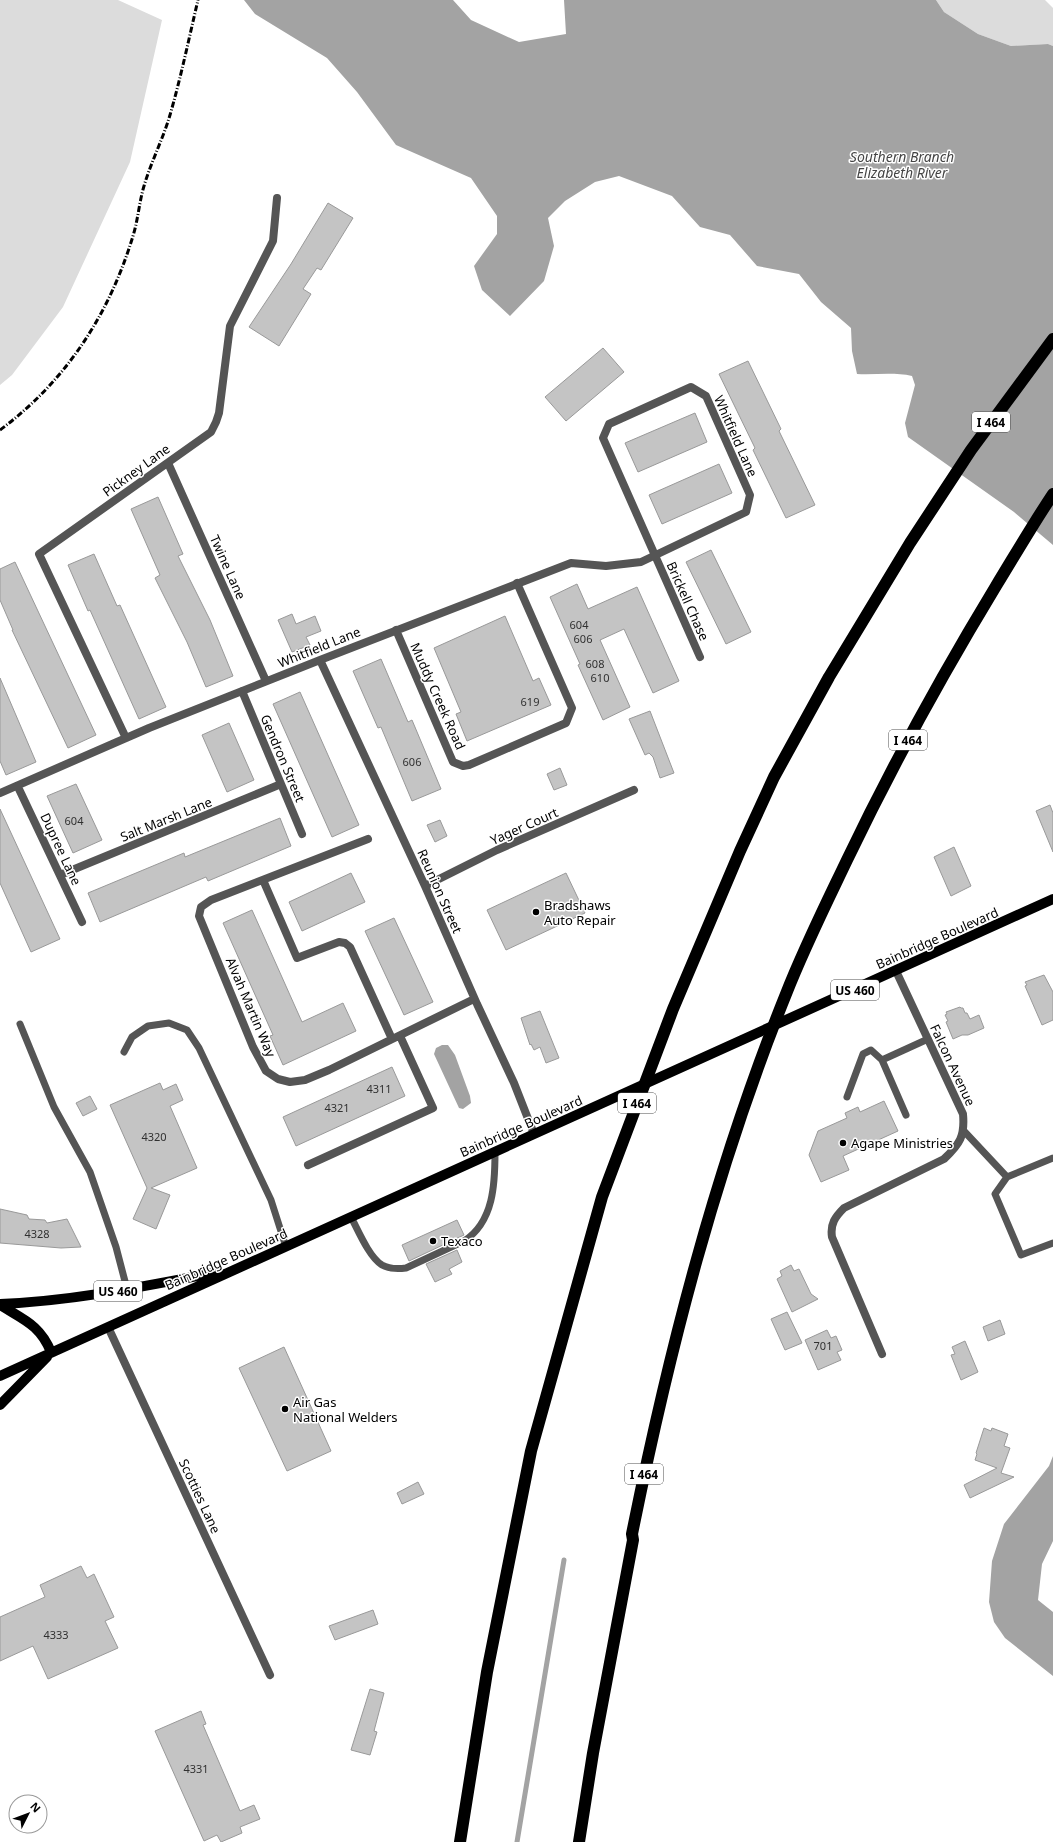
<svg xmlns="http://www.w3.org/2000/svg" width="1053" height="1842" font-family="'Noto Sans',sans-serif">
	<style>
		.green { fill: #dcdcdc }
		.water { fill: #a3a3a3 }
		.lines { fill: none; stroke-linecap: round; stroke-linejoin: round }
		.stream { stroke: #a3a3a3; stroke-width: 5 }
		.building { fill: #c4c4c4; stroke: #999 }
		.service { stroke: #555; stroke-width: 7 }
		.minor { stroke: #555; stroke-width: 8 }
		.primary { stroke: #000; stroke-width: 10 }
		.motorway { stroke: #000; stroke-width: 12 }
		.rail { stroke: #000; stroke-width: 3; stroke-dasharray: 6 2 1 2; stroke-linecap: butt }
		.poi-dot { fill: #000; stroke: #fff; stroke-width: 1.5 }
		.labels { text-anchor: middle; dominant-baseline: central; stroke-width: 3; stroke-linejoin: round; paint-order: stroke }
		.number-label { font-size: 11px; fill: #313131 }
		.shield { fill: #fff; stroke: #4c4c4c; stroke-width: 1 }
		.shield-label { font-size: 12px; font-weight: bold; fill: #000 }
		.street-label { font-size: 13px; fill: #000; stroke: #fff }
		.poi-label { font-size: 13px; fill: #000; stroke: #fff; text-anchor: start }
		.water-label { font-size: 14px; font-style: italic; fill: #444; stroke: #fff }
	</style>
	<rect width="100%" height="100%" fill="#fff"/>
	<path class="green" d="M0,0h118l44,20 -32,142 -67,145 -51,68 -12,10z
		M936,0h109l8,8v38l-5,-2 -37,2 -33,-12 -34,-22z"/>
	<path class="water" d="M244,0h209l18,20 48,22 47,-8 -2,-34h372l8,12 34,22 33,12 37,-2 5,2v499l-39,-33 -106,-75 -3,-14 10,-38 -3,-9c-18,-4 -37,-1 -55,-2l-5,-23 -1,-23 -30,-26 -22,-28 -42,-8 -27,-31 -30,-8 -28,-31 -53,-20 -24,6 -30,19 -17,17 6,28 -10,35 -34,35 -28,-26 -8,-24 23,-32v-18l-26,-38 -75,-33 -39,-53 -30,-34 -72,-44z
		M442,1045h6l7,10 15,41 1,7 -8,6 -4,-1 -25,-54 2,-6z
		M1053,1456v85l-11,23 -4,36 15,12v64l-48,-38 -11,-16 -5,-20 3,-41 12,-37 45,-58z"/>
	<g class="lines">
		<path class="stream" d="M517,1842l47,-282"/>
	</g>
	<path class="building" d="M328,203l25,15 -32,52 -4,-2 -14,21 8,5 -32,52 -30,-19 42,-63z
		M603,348l21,24 -58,49 -21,-24z
		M748,361l33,68 -2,2 36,74 -29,13 -33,-68 2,-2 -36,-74z
		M695,413l12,29 -69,30 -13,-29z
		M719,464l13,29 -70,31 -13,-29z
		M158,497l25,57 -5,2 32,64 23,56 -27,11 -19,-45 -32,-64 5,-3 -29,-66z
		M711,550l40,82 -25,12 -40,-82z
		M94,554l23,52 3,-1 46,102 -27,12 -49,-109 -2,1 -20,-46z
		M15,562l81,173 -28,13 -56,-118h1l-13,-30v-31z
		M577,584l11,25 49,-22 42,94 -26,12 -29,-64 -24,11 30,67 -27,13 -25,-55 2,-1 -30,-67z
		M292,614l4,10 19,-8 6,15 -15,6 4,8 -18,7 -14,-32z
		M505,616l28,65 6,-3 12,27 -84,36 -11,-27 5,-2 -27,-64z
		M381,659l27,63 4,-2 29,69 -29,12 -31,-74 -3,1 -25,-57z
		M0,678l36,84 -30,13 -6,-14z
		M300,692l59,133 -27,12 -59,-133z
		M650,711l24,62 -14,5 -7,-21 -4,-4 -4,2 -16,-36z
		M229,723l25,57 -27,12 -25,-57z
		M560,768l7,17 -13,5 -7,-16z
		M76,784l26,56 -29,13 -26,-57z
		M1050,805l3,8v39l-17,-41z
		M0,809l60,130 -29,13 -31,-69z
		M280,818l11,28 -83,35 -2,-4 -106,45 -12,-29 96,-40 1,4z
		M440,820l7,16 -12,6 -8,-17z
		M954,847l17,39 -20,10 -17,-39z
		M351,873l14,29 -63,29 -13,-29z
		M566,873l19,40 -79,37 -19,-40z
		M252,910l50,112 41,-19 13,28 -73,34 -13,-29 3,-1 -50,-112z
		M394,918l39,84 -29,13 -39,-84z
		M1044,975l9,17v28l-11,5 -17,-39 2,-1 -2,-3z
		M960,1007l1,1h2l2,5h2l3,6 9,-4 5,13 -16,7h-6l-9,4 -7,-17 2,-1 -3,-6 2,-1 -1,-2z
		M540,1011l19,47 -13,5 -6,-16 -6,3 -3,-6 -1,1 -9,-27z
		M392,1067l13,29 -109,50 -13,-29z
		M160,1083l3,7 13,-6 7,16 -13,6 27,62 -46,20 19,7 -14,34 -23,-10 14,-31 -37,-83z
		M90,1096l7,13 -14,7 -7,-13z
		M884,1101l14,30 -55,25 6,14 -28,12 -12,-27 9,-24 29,-13 -2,-5 13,-6 2,5z
		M0,1209l27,6 2,4 16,1 2,3 20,-4 14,28 -20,1 -61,-5z
		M457,1220l7,15 -55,26 -7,-16z
		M457,1250l5,12 -13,7 3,5 -17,8 -9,-18z
		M791,1265l3,6 5,-2 12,25 7,5 -26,13 -15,-33 5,-3 -2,-5z
		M787,1312l15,31 -17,7 -14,-31z
		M1000,1320l5,14 -17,7 -5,-14z
		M827,1330l4,8 5,-2 6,14 -5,2 4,8 -23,10 -13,-30z
		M965,1341l13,31 -17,8 -10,-25 4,-1 -3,-7z
		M284,1347l47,104 -44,20 -48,-103z
		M984,1428l7,3 1,-3 16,6 -4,12 6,2 -9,25 13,4 -44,21 -6,-13 33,-17 -22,-8 2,-6 -1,-1z
		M418,1482l6,12 -22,10 -5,-11z
		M81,1566l6,12 7,-4 20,43 -9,4 13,27 -70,31 -15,-33 -33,15v-44l45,-20 -5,-12z
		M373,1610l5,14 -43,16 -6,-14z
		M370,1689l14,4 -10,38 3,1 -7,23 -19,-5z
		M201,1711l5,13 -3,1 37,86 14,-6 6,14 -20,8 2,6 -21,9 -4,-7 -13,6 -49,-110z"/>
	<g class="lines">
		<path class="service" d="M20,1024l34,83 36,65 26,75 11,42
			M124,1052l8,-15 16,-11 21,-3 18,7 12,18 72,152 15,47
			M882,1060l46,-21
			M847,1097l16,-43 8,-4 11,10 24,55
			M963,1130l44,47
			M1053,1158l-46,19 -12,17 26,61 32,-12
			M351,1217c7,13 18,40 31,48 7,4 16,4 24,3l58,-27c30,-19 31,-58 31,-89"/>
		<path class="minor" d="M168,463l98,218
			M396,630l57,132 10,4 6,-1 97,-42 6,-15 -55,-125
			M320,660l105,226 52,118 37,79 20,51
			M242,691l60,143
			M126,738l-87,-184 172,-122 5,-10 3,-9 11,-87 43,-85 4,-43
			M18,787l64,135
			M0,793l149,-65 171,-68 251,-97 35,3 35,-4 105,-50 4,-17 -44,-99 -15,-9 -82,37 -6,14 97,219
			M368,839l-157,61 -10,7 -2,9 54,131 13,24 12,8 12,3 15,-2 24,-10 145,-71
			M60,875l221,-91
			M263,880l34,78 42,-16 6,1 5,4 42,92
			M425,886l72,-36 137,-60
			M308,1165l125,-57 -33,-72
			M108,1327l162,348
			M882,1354l-50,-117c-2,-13 3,-20 12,-29l100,-49c16,-15 21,-23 19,-45l-67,-143"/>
		<path class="primary" d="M0,1304c74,-3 146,-18 219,-32
			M0,1305c24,15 40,20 51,47
			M0,1376l1053,-477
			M0,1405l47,-48"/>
		<path class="motorway" d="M460,1842l27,-170 44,-221 71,-254 71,-188 67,-158 34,-74 55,-100 81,-134 61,-93 82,-111
			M579,1842l14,-89 40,-213 -1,-6c37,-184 84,-366 154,-540 18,-46 40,-90 61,-134 45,-94 95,-185 149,-274 19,-31 37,-62 57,-92"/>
		<path class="rail" d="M0,430c66,-49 109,-115 133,-194 5,-16 6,-33 11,-50 7,-24 19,-47 26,-71 11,-38 19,-77 28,-115"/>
	</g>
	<g class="poi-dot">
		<circle cx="536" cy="912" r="4"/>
		<circle cx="843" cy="1143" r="4"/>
		<circle cx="433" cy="1241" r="4"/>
		<circle cx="285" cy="1409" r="4"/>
	</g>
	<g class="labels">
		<g class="number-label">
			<text x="579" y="624">604</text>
			<text x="583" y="638">606</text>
			<text x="595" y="663">608</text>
			<text x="600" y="677">610</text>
			<text x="530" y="701">619</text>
			<text x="412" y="761">606</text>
			<text x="74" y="820">604</text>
			<text x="379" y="1088">4311</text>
			<text x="337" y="1107">4321</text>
			<text x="154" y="1136">4320</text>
			<text x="37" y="1233">4328</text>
			<text x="823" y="1345">701</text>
			<text x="56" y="1634">4333</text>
			<text x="196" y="1768">4331</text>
		</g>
		<g class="shield">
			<rect x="972" y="412" width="38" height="20" rx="3"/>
			<rect x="889" y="730" width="38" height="20" rx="3"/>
			<rect x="831" y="980" width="48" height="20" rx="3"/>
			<rect x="618" y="1093" width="38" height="20" rx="3"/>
			<rect x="94" y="1281" width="48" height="20" rx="3"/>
			<rect x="625" y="1464" width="38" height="20" rx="3"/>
		</g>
		<g class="shield-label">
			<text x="991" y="422">I 464</text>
			<text x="908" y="740">I 464</text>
			<text x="855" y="990">US 460</text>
			<text x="637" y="1103">I 464</text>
			<text x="118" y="1291">US 460</text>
			<text x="644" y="1474">I 464</text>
		</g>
		<g class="street-label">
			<text transform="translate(736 436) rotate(66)">Whitfield Lane</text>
			<text transform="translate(136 470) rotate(-36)">Pickney Lane</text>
			<text transform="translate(228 567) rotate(66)">Twine Lane</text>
			<text transform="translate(688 601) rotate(66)">Brickell Chase</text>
			<text transform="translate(319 647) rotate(-22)">Whitfield Lane</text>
			<text transform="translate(438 696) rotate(66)">Muddy Creek Road</text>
			<text transform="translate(283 758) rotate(67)">Gendron Street</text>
			<text transform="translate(166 819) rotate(-22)">Salt Marsh Lane</text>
			<text transform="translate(524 826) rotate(-24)">Yager Court</text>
			<text transform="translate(61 849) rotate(65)">Dupree Lane</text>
			<text transform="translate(440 891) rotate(66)">Reunion Street</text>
			<text transform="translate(937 938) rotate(-24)">Bainbridge Boulevard</text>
			<text transform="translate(251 1007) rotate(67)">Alvah Martin Way</text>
			<text transform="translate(953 1065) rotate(65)">Falcon Avenue</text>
			<text transform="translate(521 1126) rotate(-24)">Bainbridge Boulevard</text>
			<text transform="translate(226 1259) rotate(-24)">Bainbridge Boulevard</text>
			<text transform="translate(200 1496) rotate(65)">Scotties Lane</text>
		</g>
		<g class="poi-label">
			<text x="544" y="905">Bradshaws<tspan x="544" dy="15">Auto Repair</tspan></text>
			<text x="851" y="1143">Agape Ministries</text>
			<text x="441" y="1241">Texaco</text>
			<text x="293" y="1402">Air Gas<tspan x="293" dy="15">National Welders</tspan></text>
		</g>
		<g class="water-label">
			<text x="902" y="156">Southern Branch<tspan x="902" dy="16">Elizabeth River</tspan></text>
		</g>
	</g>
	<g transform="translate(28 1814) rotate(48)"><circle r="19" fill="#ffffff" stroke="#999999"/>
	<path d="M0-3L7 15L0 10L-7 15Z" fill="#000000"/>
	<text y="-6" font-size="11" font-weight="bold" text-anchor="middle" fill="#000000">N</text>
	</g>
</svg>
